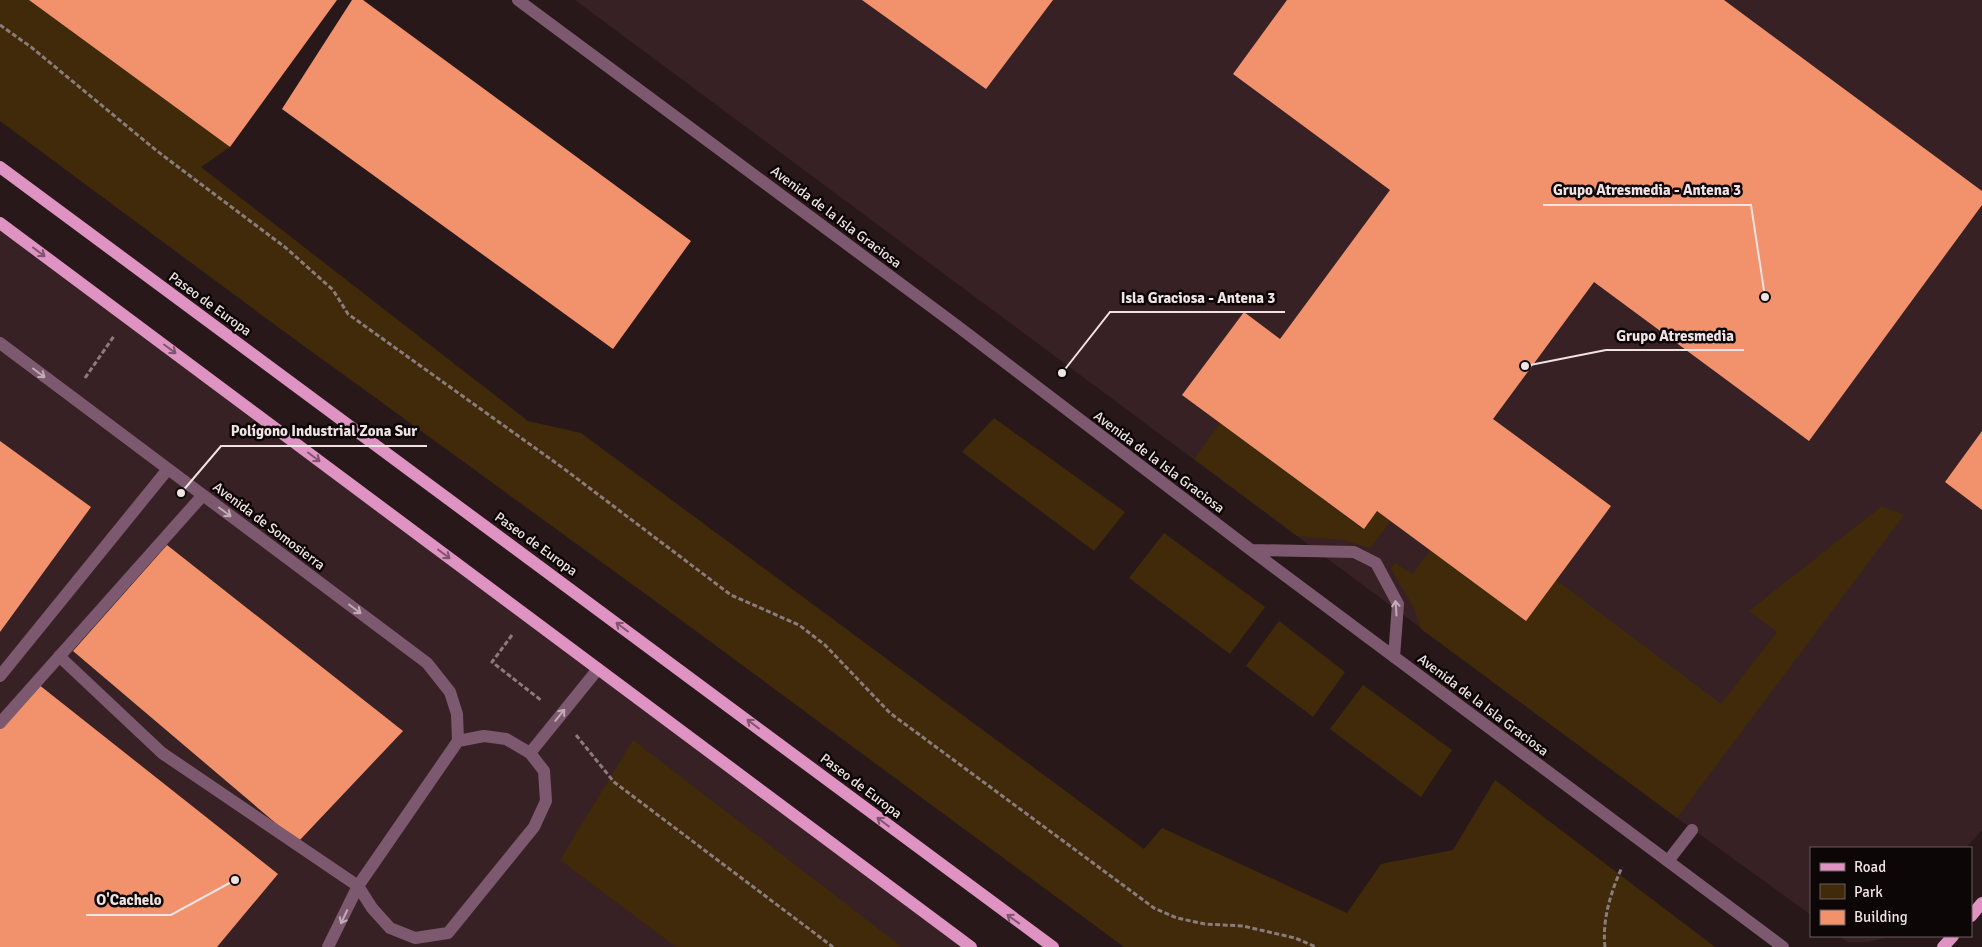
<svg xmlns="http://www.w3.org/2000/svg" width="1982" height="947" font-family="Signika,sans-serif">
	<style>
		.built { fill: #382124 }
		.green { fill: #402a09 }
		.building { fill: #f2926c }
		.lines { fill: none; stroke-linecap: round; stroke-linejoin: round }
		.path { stroke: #8a7b7c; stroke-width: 3; stroke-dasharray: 5 2.5; stroke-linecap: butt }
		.minor { stroke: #7d596f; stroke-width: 12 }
		.major { stroke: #de93c3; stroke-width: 12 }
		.oneway { stroke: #80546e }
		.oneway2 { stroke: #c2acb5 }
		.labels { text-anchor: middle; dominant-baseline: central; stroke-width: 5; stroke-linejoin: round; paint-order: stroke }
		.street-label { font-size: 14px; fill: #f0e3e4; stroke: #0d0607 }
		.leader { fill: none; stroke: #f0e3e4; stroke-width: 2 }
		.callout-dot { fill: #f0e3e4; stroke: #0d0607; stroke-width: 2 }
		.callout-label { font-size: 15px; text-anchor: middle; font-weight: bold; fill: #f0e3e4; stroke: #0d0607; stroke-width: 5; stroke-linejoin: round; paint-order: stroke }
	</style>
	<rect width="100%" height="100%" fill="#29181a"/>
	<path class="built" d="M575,0h1407v830l-16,18h-155v67l-134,-97z
		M0,223l971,724h-971z
		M1839,936h52l-22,6h-21z"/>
	<path class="green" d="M0,0h29l201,147 -29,20 327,254 53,12 563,416 18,-21 185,85 34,-49 72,-14 42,-70 220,167h-591l-462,-341 -391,-284 -271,-201z
		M994,418l131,94 -31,39 -132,-99z
		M1220,423l143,106 14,-18 14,10 -21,27 -27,-8 -46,-4 -103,-77z
		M1882,506l22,9 -227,303 -256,-189 -7,-21 -23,-39 4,-6 18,11 17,-24 96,71 30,-41 165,124 56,-72 -28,-21z
		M1164,533l101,74 -35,47 -101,-76z
		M1279,621l66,51 -32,45 -67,-51z
		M1363,685l89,65 -31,47 -91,-68z
		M633,740l269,207h-226l-116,-87z"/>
	<path class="building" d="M29,0h308l-107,147z
		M352,0h11l328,241 -78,108 -331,-240z
		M862,0h191l-67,89z
		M1287,0h437l258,191v14l-173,236 -215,-159 -101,137 118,87 -85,115 -149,-110 -13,18 -182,-134 62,-83 36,27 110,-149 -157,-116z
		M1982,431v79l-37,-28z
		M0,441l91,66 -91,125z
		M167,545l236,186 -105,111 -225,-191z
		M38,684l240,190 -61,73h-217v-219z"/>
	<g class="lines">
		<path class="path" d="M0,25l31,22 126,104 129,97 47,42 15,24 215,154 168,127 68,30 26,20 65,68 264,195 23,10 28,6 38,2 52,12 21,9
			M85,378l29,-42
			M512,635l-20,27 50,39
			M576,735l38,47 219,165
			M1605,947c-3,-28 6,-55 17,-80"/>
		<path class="minor" d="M518,0l438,325 295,225 532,397
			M0,343l427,320 23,29 7,22 1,27
			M1251,550l103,2 22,11 22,41 -4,53
			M59,656l103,97 196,133 -30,61
			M0,676l168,-207
			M0,723l203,-228
			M484,736l22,3 24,14 14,18 2,30 -12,26 -86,106 -33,5 -25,-10 -18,-20 -14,-22 100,-145z
			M530,753l68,-84
			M1668,861l24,-31"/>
		<path class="major" d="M0,167l1053,780
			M0,223l971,724
			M1971,916l11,-13
			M1943,947l10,-11"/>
	</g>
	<defs><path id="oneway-shaft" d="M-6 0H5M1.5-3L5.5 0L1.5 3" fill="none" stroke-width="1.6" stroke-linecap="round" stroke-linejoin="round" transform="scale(1.25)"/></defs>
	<g class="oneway">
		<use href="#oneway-shaft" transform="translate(39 252) rotate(37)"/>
		<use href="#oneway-shaft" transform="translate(170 349) rotate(37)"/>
		<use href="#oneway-shaft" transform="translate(314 457) rotate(37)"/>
		<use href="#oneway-shaft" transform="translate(444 554) rotate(37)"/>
		<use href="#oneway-shaft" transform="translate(622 627) rotate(-143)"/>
		<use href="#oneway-shaft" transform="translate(753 724) rotate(-143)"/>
		<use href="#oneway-shaft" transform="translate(883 822) rotate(-143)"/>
		<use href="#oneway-shaft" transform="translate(1013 919) rotate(-144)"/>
	</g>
	<g class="oneway2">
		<use href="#oneway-shaft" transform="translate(39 373) rotate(37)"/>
		<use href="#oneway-shaft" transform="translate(225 512) rotate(37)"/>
		<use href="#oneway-shaft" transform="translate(1396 608) rotate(-94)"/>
		<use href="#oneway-shaft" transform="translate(355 609) rotate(37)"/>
		<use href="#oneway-shaft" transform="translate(560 715) rotate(-51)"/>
		<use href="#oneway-shaft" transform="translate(344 917) rotate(115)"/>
	</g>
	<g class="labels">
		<g class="street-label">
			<text transform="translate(836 217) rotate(37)">Avenida de la Isla Graciosa</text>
			<text transform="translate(210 304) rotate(36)">Paseo de Europa</text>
			<text transform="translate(1159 462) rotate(37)">Avenida de la Isla Graciosa</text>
			<text transform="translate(269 526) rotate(37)">Avenida de Somosierra</text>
			<text transform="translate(536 544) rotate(36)">Paseo de Europa</text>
			<text transform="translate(1483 705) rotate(37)">Avenida de la Isla Graciosa</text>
			<text transform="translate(861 786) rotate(37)">Paseo de Europa</text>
		</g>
	</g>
	<path class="leader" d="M1765 297L1751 205H1543M1062 373L1110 312H1285M1525 366L1606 350H1744M181 493L221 446H427M235 880L171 915H86"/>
	<g class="callout-dot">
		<circle cx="1765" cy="297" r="5"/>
		<circle cx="1062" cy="373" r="5"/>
		<circle cx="1525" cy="366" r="5"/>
		<circle cx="181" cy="493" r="5"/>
		<circle cx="235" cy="880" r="5"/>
	</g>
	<g class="callout-label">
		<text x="1647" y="195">Grupo Atresmedia - Antena 3</text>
		<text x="1198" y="303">Isla Graciosa - Antena 3</text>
		<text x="1675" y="341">Grupo Atresmedia</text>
		<text x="324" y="436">Polígono Industrial Zona Sur</text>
		<text x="129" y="905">O'Cachelo</text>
	</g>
	<rect x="1810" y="847" width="162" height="90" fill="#0d0607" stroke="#685e5f"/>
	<rect x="1820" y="863" width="25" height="8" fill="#de93c3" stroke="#685e5f"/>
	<text x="1854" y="872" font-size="15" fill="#f0e3e4">Road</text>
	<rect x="1820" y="884" width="25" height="15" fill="#402a09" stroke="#685e5f"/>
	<text x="1854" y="897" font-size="15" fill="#f0e3e4">Park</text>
	<rect x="1820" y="910" width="25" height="15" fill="#f2926c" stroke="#685e5f"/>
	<text x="1854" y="922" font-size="15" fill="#f0e3e4">Building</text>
</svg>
